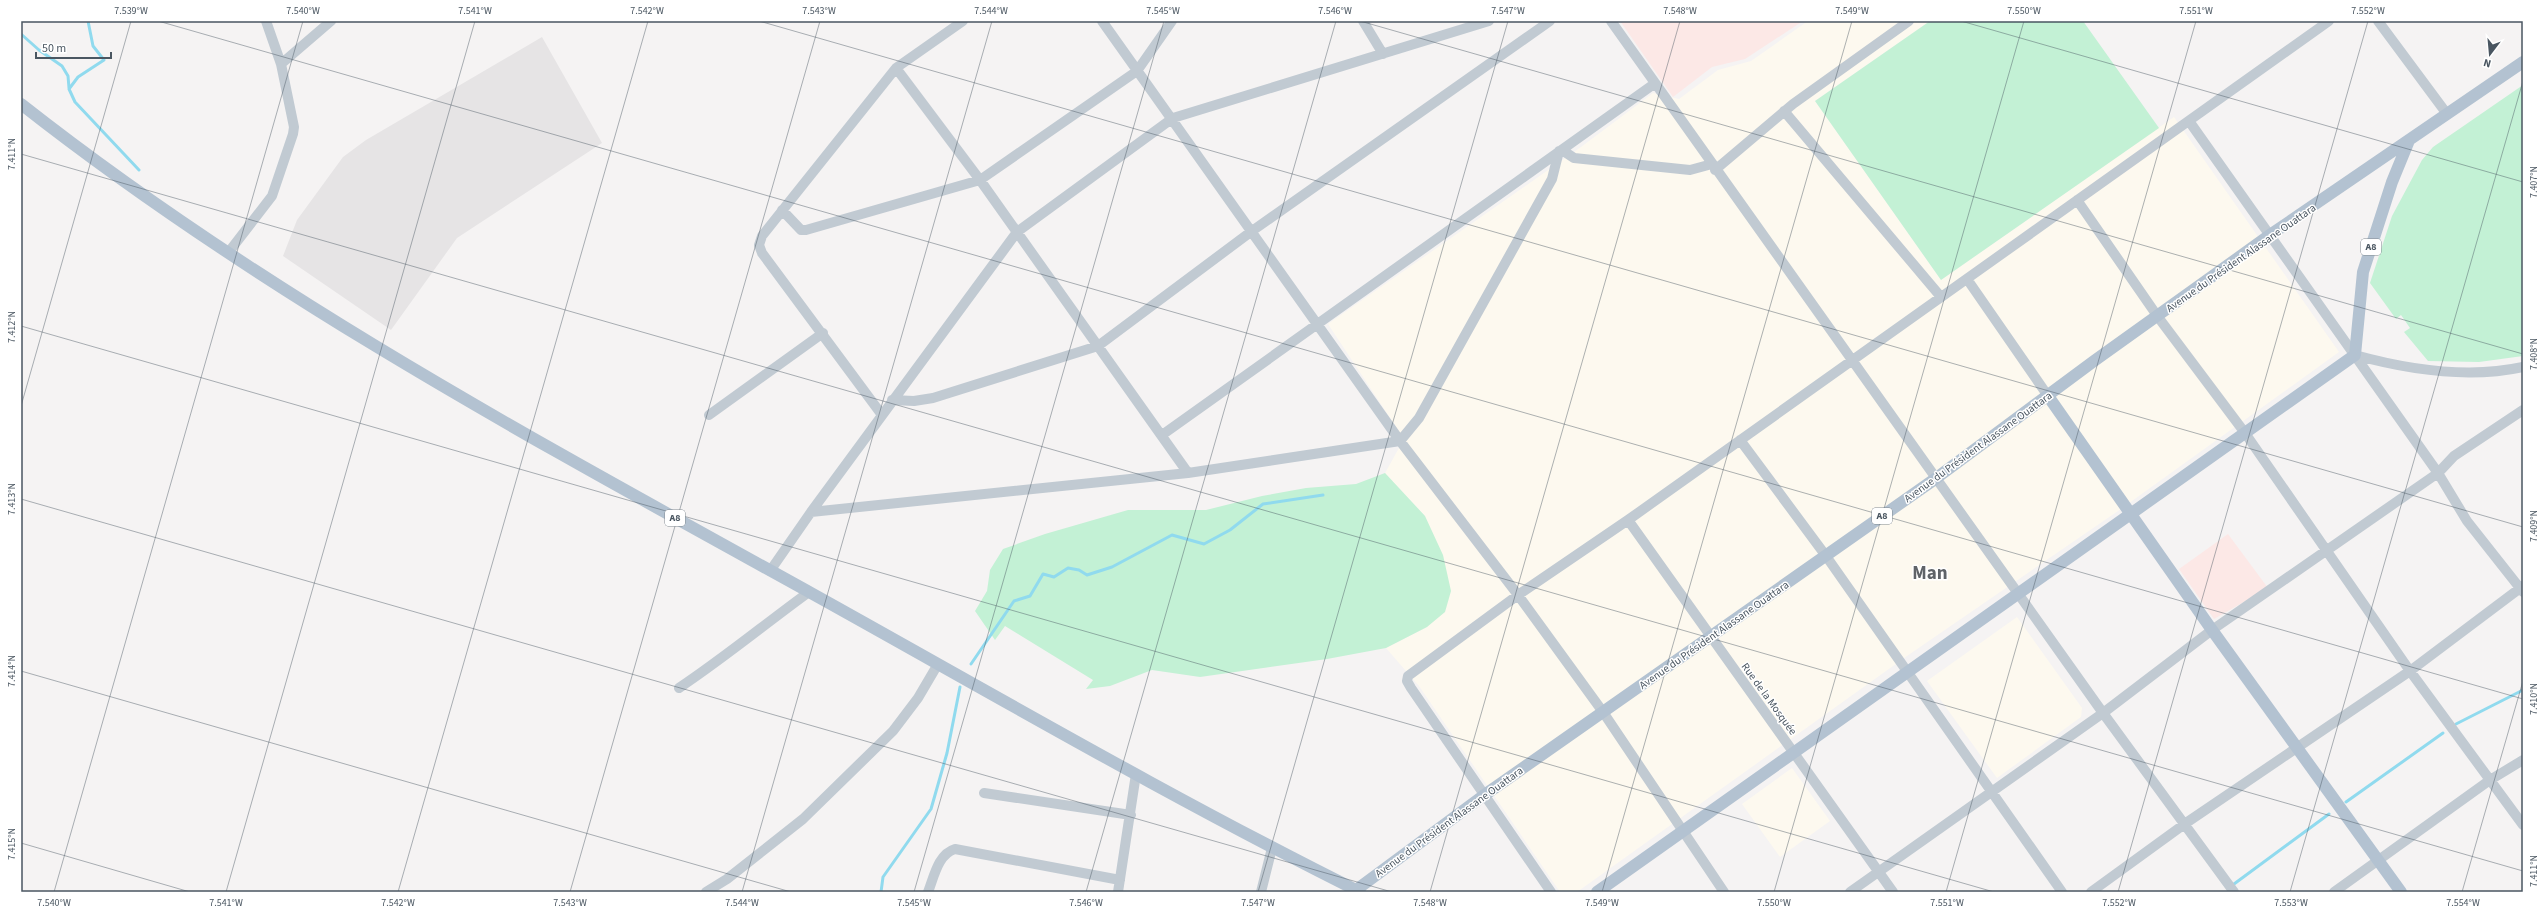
<svg xmlns="http://www.w3.org/2000/svg" width="2544" height="913" font-family="'Source Sans 3',sans-serif">
	<style>
		.commercial { fill: #fdf9ef }
		.education { fill: #e6e4e5 }
		.medical { fill: #fce8e6 }
		.green { fill: #c3f1d5 }
		.lines { fill: none; stroke-linecap: round; stroke-linejoin: round }
		.stream { stroke: #90daee; stroke-width: 3 }
		.minor { stroke: #c1cad2; stroke-width: 10 }
		.major { stroke: #b3c2d1; stroke-width: 12 }
		.ticks { fill: none; stroke: #4a5661; stroke-width: 1; stroke-opacity: 0.45 }
		.labels { text-anchor: middle; dominant-baseline: central; stroke-width: 3; stroke-linejoin: round; paint-order: stroke }
		.shield { fill: #fff; stroke: #808990; stroke-width: 1 }
		.shield-label { font-size: 10px; font-weight: bold; fill: #4a5661 }
		.street-label { font-size: 11px; fill: #4a5661; stroke: #fff }
		.town-label { font-size: 19px; font-weight: bold; fill: #5f6368; stroke: #fff }
		.neatline { fill: none; stroke: #4a5661; stroke-width: 1.5 }
		.ticks-label { font-size: 10px; text-anchor: middle; fill: #4a5661 }
	</style>
	<rect width="100%" height="100%" fill="#f5f3f3"/>
	<path class="commercial" d="M1808,21h122l-115,80 126,179 233,-163 165,235 -221,159 -211,145 -330,236h-17l-141,-206 -33,-38 41,-21 -2,-111 -40,-43 19,-34 -76,-115 253,-177 72,-54 26,6 39,-29 33,-9z
		M2017,617l65,91 -1,9 -84,61 -70,-97z
		M1792,768l38,53 -50,36 -38,-53z"/>
	<path class="education" d="M542,37l60,106 -145,95 -66,92 -108,-74 14,-36 46,-63 23,-17z"/>
	<path class="medical" d="M1620,21h183l-58,38 -33,8 -39,30z
		M2228,534l40,54 -54,31 -35,-50z"/>
	<path class="green" d="M1930,21h153l76,107 -218,152 -126,-179z
		M2523,85v271l-44,6 -51,-1 -24,-29 6,-4 -9,-13 -5,4 -26,-36 22,-67 30,-56 11,-13z
		M1385,473l40,43 18,39 8,36 -6,21 -18,15 -41,21 -59,11 -127,18 -48,-7 -42,16 -24,3 7,-9 -88,-54 -10,14 -20,-29 12,-20 3,-21 13,-21 42,-15 83,-24h78l56,-14 44,-8 50,-4z"/>
	<g class="lines">
		<path class="stream" d="M88,21l5,25 11,14 -26,17 -9,12 6,13 64,68
			M21,34l18,16 23,16 6,10 1,12
			M971,664l43,-63 16,-5 13,-22 11,3 14,-9 11,2 8,5 25,-8 60,-32 32,9 26,-14 33,-26 60,-9
			M2456,724l67,-34
			M2346,802l97,-69
			M2234,884l95,-70
			M881,892l2,-15 48,-68 16,-56 13,-66"/>
		<path class="minor" d="M1102,21l298,420 118,154 85,117 121,180
			M1363,21l20,33
			M1611,21l492,692 131,179
			M2378,21l69,93
			M281,64l50,-43
			M896,68l84,112 208,293
			M1784,111l157,186
			M2189,121l249,352 29,48 56,71
			M1562,150l12,8 116,12 22,-6
			M1715,170l78,-66 116,-83
			M2077,200l81,117 87,116 165,238 113,154
			M782,210l19,20h5l174,-50 157,-109 35,-50
			M228,253l44,-57 21,-62 1,-7 -13,-63 -15,-43
			M1967,279l81,117
			M2355,355c54,15 112,24 168,12
			M892,400l22,1 19,-3 165,-52 154,-115 298,-210
			M709,415l114,-82
			M882,415l-120,-162 -3,-8 3,-9 134,-168 67,-47
			M1162,435l492,-351
			M1740,440l86,116 236,336
			M811,512l377,-39 212,-32 19,-23 133,-239 7,-28
			M1628,520l265,372
			M770,571l41,-59 206,-280 156,-114 316,-97
			M679,688c45,-30 86,-64 130,-96
			M984,793l147,22
			M706,892l21,-13 76,-60 90,-88 25,-33 20,-34
			M928,892c6,-15 10,-38 27,-43l165,31
			M1118,892l18,-118
			M1261,892l11,-44
			M1551,892l-140,-204 -4,-7 1,-5 110,-81 110,-75 701,-499
			M1850,892l253,-179 109,-83 226,-157 16,-17 69,-46
			M2091,892l95,-69 224,-152 113,-85
			M2334,892l156,-112 33,-20"/>
		<path class="major" d="M21,104c244,192 519,339 790,489 182,101 362,206 549,299
			M2048,396l164,234 189,262
			M1356,890l127,-94 452,-317 159,-118 176,-126 253,-173
			M1597,892l758,-537 8,-83 29,-90 16,-39"/>
	</g>
	<path class="ticks" d="M158,21l2365,678M759,21l1764,506M1360,21l1163,333M1961,21l562,161M21,154l2502,717M21,326l1973,566M21,406l110,-385M21,499l1371,393M21,671l770,221M21,843l169,49M54,892l249,-871M226,892l249,-871M398,892l250,-871M570,892l250,-871M742,892l250,-871M914,892l250,-871M1086,892l250,-871M1258,892l250,-871M1430,892l250,-871M1602,892l250,-871M1774,892l250,-871M1946,892l250,-871M2118,892l250,-871M2290,892l233,-811M2462,892l61,-211"/>
	<g class="labels">
		<g class="shield">
			<rect x="2361" y="239" width="20" height="16" rx="3"/>
			<rect x="1872" y="508" width="20" height="16" rx="3"/>
			<rect x="665" y="510" width="20" height="16" rx="3"/>
		</g>
		<g class="shield-label">
			<text x="2371" y="247">A8</text>
			<text x="1882" y="516">A8</text>
			<text x="675" y="518">A8</text>
		</g>
		<g class="street-label">
			<text transform="translate(2241 258) rotate(-35)">Avenue du Président Alassane Ouattara</text>
			<text transform="translate(1978 447) rotate(-36)">Avenue du Président Alassane Ouattara</text>
			<text transform="translate(1714 635) rotate(-35)">Avenue du Président Alassane Ouattara</text>
			<text transform="translate(1769 699) rotate(54)">Rue de la Mosquée</text>
			<text transform="translate(1449 822) rotate(-36)">Avenue du Président Alassane Ouattara</text>
		</g>
		<g class="town-label">
			<text x="1930" y="573">Man</text>
		</g>
	</g>
	<rect width="2544" height="913" fill="none" stroke="#ffffff" stroke-width="44"/>
	<g transform="translate(2490 54) rotate(196)" stroke="#ffffff" stroke-width="3" paint-order="stroke">
	<path d="M0-3L7 15L0 10L-7 15Z" fill="#4a5661"/>
	<text y="-6" font-size="11" font-weight="bold" text-anchor="middle" fill="#4a5661">N</text>
	</g>
	<path d="M36 52v6h75v-6" fill="none" stroke="#4a5661" stroke-width="2"/>
	<text x="42" y="52" font-size="12" fill="#4a5661" stroke="#ffffff" stroke-width="3" paint-order="stroke">50 m</text>
	<rect x="22" y="22" width="2500" height="869" class="neatline"/>
	<g class="ticks-label">
		<text x="131" y="14">7.539°W</text>
		<text x="303" y="14">7.540°W</text>
		<text x="475" y="14">7.541°W</text>
		<text x="647" y="14">7.542°W</text>
		<text x="819" y="14">7.543°W</text>
		<text x="991" y="14">7.544°W</text>
		<text x="1163" y="14">7.545°W</text>
		<text x="1335" y="14">7.546°W</text>
		<text x="1508" y="14">7.547°W</text>
		<text x="1680" y="14">7.548°W</text>
		<text x="1852" y="14">7.549°W</text>
		<text x="2024" y="14">7.550°W</text>
		<text x="2196" y="14">7.551°W</text>
		<text x="2368" y="14">7.552°W</text>
		<text transform="translate(11 154) rotate(-90)" y="4">7.411°N</text>
		<text transform="translate(2533 182) rotate(-90)" y="4">7.407°N</text>
		<text transform="translate(11 327) rotate(-90)" y="4">7.412°N</text>
		<text transform="translate(2533 354) rotate(-90)" y="4">7.408°N</text>
		<text transform="translate(11 499) rotate(-90)" y="4">7.413°N</text>
		<text transform="translate(2533 526) rotate(-90)" y="4">7.409°N</text>
		<text transform="translate(11 671) rotate(-90)" y="4">7.414°N</text>
		<text transform="translate(2533 699) rotate(-90)" y="4">7.410°N</text>
		<text transform="translate(11 844) rotate(-90)" y="4">7.415°N</text>
		<text transform="translate(2533 871) rotate(-90)" y="4">7.411°N</text>
		<text x="54" y="906">7.540°W</text>
		<text x="226" y="906">7.541°W</text>
		<text x="398" y="906">7.542°W</text>
		<text x="570" y="906">7.543°W</text>
		<text x="742" y="906">7.544°W</text>
		<text x="914" y="906">7.545°W</text>
		<text x="1086" y="906">7.546°W</text>
		<text x="1258" y="906">7.547°W</text>
		<text x="1430" y="906">7.548°W</text>
		<text x="1602" y="906">7.549°W</text>
		<text x="1774" y="906">7.550°W</text>
		<text x="1947" y="906">7.551°W</text>
		<text x="2119" y="906">7.552°W</text>
		<text x="2291" y="906">7.553°W</text>
		<text x="2463" y="906">7.554°W</text>
	</g>
</svg>
